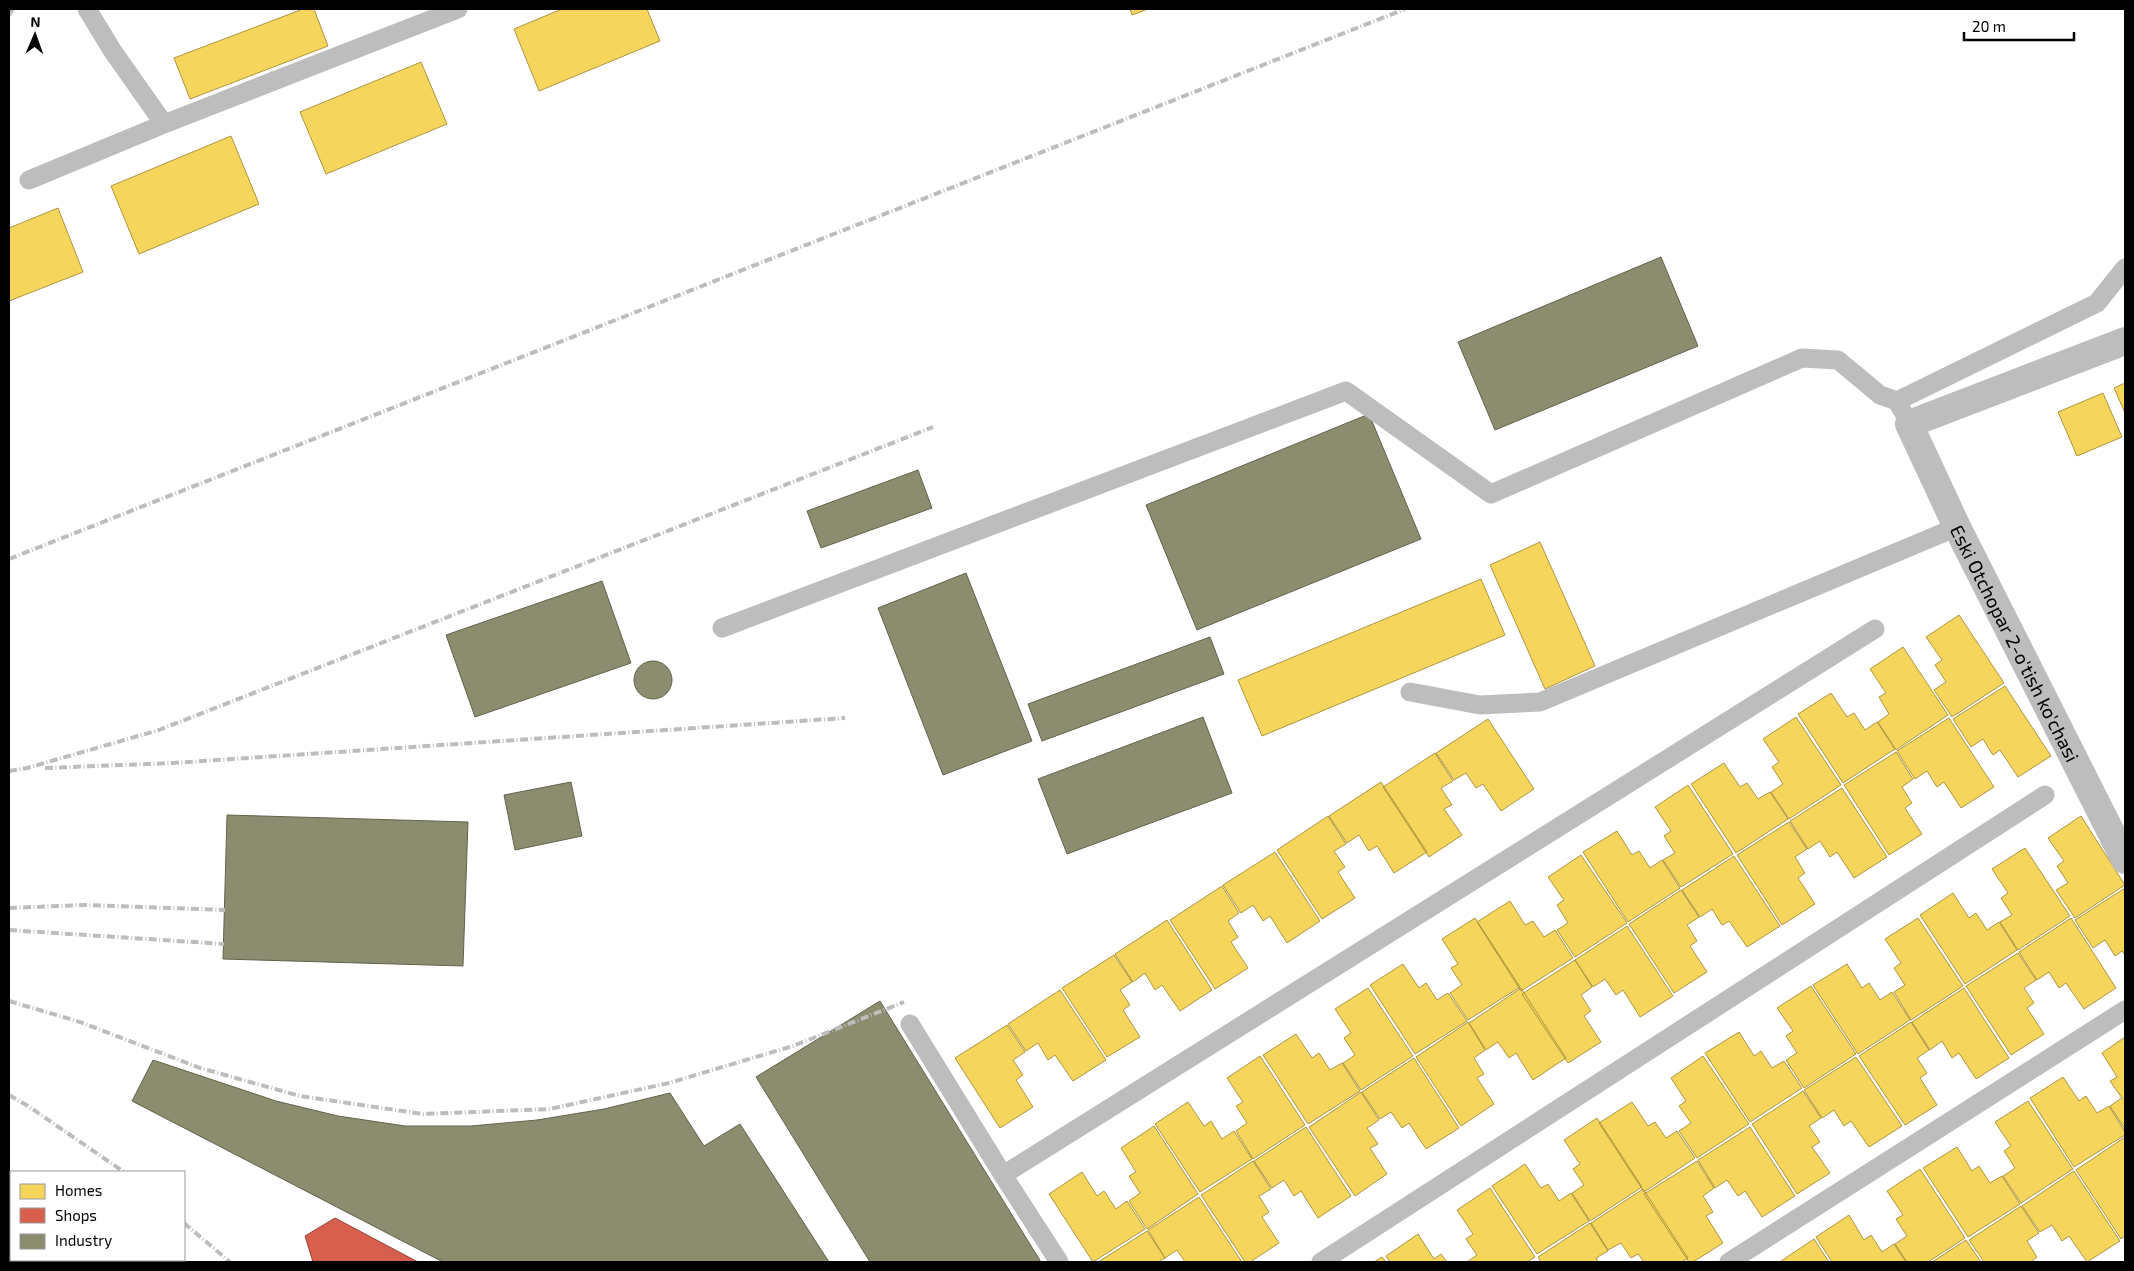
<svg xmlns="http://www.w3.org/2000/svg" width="2134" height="1271" font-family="'Exo 2',sans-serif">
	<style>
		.homes { fill: #f6d55c; stroke: #ac9540 }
		.shops { fill: #d6604d; stroke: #964336 }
		.industry { fill: #8c8c6e; stroke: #62624d }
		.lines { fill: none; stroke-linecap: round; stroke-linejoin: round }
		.service { stroke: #bdbdbd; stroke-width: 19 }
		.minor { stroke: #bdbdbd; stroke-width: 28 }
		.rail { stroke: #bdbdbd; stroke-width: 4; stroke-dasharray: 8 2.5 1 2.5; stroke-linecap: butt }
		.labels { text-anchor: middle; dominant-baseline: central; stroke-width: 5; stroke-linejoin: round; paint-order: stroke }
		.street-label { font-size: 19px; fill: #000; stroke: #fff }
	</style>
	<rect width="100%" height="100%" fill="#fff"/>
	<path class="homes" d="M303,9h11l14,37 -138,53 -16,-41z
		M562,9h85l13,32 -121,50 -25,-62z
		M1130,9h18l-16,6z
		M421,62l26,62 -121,50 -26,-62z
		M231,136l28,68 -120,50 -28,-68z
		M58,208l25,64 -74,29v-73z
		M2125,383v30l-11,-25z
		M2103,393l19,44 -45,19 -19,-44z
		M1540,542l55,124 -50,23 -55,-124z
		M1481,579l24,56 -243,101 -24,-56z
		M1959,615l45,68 -52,34 -18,-27 12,-8 -11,-17 7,-5 -16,-23z
		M1903,647l45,68 -52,35 -18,-28 11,-8 -10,-17 7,-4 -16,-24z
		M2005,686l46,70 -33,21 -18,-27 -7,5 -10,-16 -12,8 -18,-28z
		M1831,693l16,24 7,-4 11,17 12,-8 18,27 -52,34 -45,-69z
		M1796,717l45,68 -52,34 -18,-27 12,-8 -11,-17 7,-5 -16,-23z
		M1949,718l45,69 -33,21 -17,-26 -7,5 -10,-16 -12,8 -18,-28z
		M1488,719l46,70 -33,22 -18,-27 -7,4 -10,-15 -12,7 -18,-27z
		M1896,752l17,27 -11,8 10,16 -7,5 17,26 -33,21 -45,-70z
		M1435,753l18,28 -12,7 11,17 -8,4 18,26 -33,22 -46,-70z
		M1724,763l16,24 7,-4 11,16 12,-7 18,27 -52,34 -45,-69z
		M1381,782l46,70 -33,21 -17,-27 -8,5 -10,-16 -12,8 -18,-27z
		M1688,785l45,69 -52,33 -18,-27 12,-7 -11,-17 7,-5 -16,-24z
		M1842,788l45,69 -33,21 -17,-26 -7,5 -10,-16 -12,8 -18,-28z
		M1328,816l18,28 -12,7 11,16 -7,5 17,26 -33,21 -45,-69z
		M2081,816l44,69 -50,33 -19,-28 12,-7 -11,-17 7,-5 -16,-23z
		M1789,822l18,27 -12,8 10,16 -7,5 17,26 -33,21 -45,-70z
		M1617,831l15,24 7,-4 11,17 12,-8 18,28 -52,34 -45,-70z
		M2025,848l45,68 -52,34 -18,-28 12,-7 -11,-17 7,-5 -16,-24z
		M1275,852l45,69 -33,22 -17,-27 -7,5 -10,-16 -12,8 -18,-28z
		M1581,855l46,68 -52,34 -18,-27 11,-7 -11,-18 7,-5 -16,-23z
		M1734,856l46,70 -33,21 -18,-26 -7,4 -10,-16 -12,8 -18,-27z
		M1222,886l17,27 -11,8 10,16 -7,5 17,26 -33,21 -45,-69z
		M2125,888v67l-3,-4 -7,5 -10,-16 -12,8 -18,-28z
		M1681,890l18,27 -12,8 10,16 -7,5 17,26 -33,21 -45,-69z
		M1953,893l16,25 7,-5 11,17 12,-8 18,28 -52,34 -45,-69z
		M1510,901l15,24 8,-4 11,16 11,-7 18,28 -52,33 -44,-69z
		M1475,918l45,69 -52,33 -18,-27 12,-8 -11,-17 7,-4 -16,-25z
		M1918,918l45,68 -52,34 -17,-28 11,-7 -11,-17 7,-5 -16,-24z
		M2071,918l45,70 -32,21 -18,-26 -7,5 -10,-16 -12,8 -18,-28z
		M1167,920l45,70 -32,21 -18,-26 -7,5 -10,-17 -12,9 -18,-28z
		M1627,926l46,70 -33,21 -17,-27 -7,5 -11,-16 -12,8 -18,-27z
		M2018,953l18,27 -12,8 10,15 -7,5 17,26 -33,21 -45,-69z
		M1114,955l18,27 -12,8 10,15 -7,5 17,27 -33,20 -45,-69z
		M1575,960l17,27 -11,8 10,16 -7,5 17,26 -33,21 -46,-69z
		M1403,964l16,24 7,-5 11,17 11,-7 19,28 -52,33 -45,-69z
		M1847,964l15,24 7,-5 11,17 12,-8 18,28 -52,34 -45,-69z
		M1811,986l45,68 -52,34 -18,-28 11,-7 -11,-17 7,-5 -16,-23z
		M1368,988l45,68 -52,34 -18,-27 12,-8 -11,-17 7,-5 -16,-24z
		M1521,988l45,70 -33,22 -17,-27 -7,5 -11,-16 -12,8 -17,-27z
		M1964,988l45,70 -33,21 -17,-26 -7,5 -10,-17 -12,9 -18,-28z
		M1060,990l46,70 -33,21 -18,-26 -7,5 -10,-17 -12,8 -18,-27z
		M1468,1022l17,28 -11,8 10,16 -7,4 17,26 -33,22 -45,-69z
		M1911,1022l18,28 -12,8 10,15 -7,5 17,27 -32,20 -46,-69z
		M1007,1025l18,27 -12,8 10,15 -7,5 17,27 -33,21 -45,-70z
		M1739,1032l15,24 7,-5 11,17 12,-7 18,27 -52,34 -45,-69z
		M1296,1034l16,24 7,-5 11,17 12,-7 18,28 -52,33 -45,-69z
		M2125,1037v92l-15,-23 12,-8 -12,-17 7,-4 -15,-24z
		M1260,1056l45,69 -52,34 -17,-28 11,-8 -11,-17 7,-4 -16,-24z
		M1703,1056l46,68 -52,34 -18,-27 12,-8 -12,-17 7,-5 -15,-23z
		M1856,1057l46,69 -33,21 -18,-26 -7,5 -10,-16 -12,8 -18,-28z
		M1414,1058l45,70 -33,21 -17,-26 -7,5 -11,-16 -11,7 -18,-27z
		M2063,1077l16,24 7,-5 11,17 12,-7 16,26v3l-51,32 -44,-69z
		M1803,1091l18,27 -12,8 11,16 -8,5 18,26 -33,21 -45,-70z
		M1361,1092l18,28 -12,8 11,16 -8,4 17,26 -32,22 -46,-69z
		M2028,1101l45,68 -52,34 -18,-27 12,-8 -11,-17 7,-5 -16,-24z
		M1188,1102l16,24 7,-5 11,18 12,-8 18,28 -52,33 -45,-68z
		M1632,1102l16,24 7,-4 11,16 11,-7 18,27 -51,34 -45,-69z
		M1597,1118l45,69 -52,34 -18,-28 12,-8 -11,-16 7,-5 -16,-24z
		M1154,1126l44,68 -51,35 -18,-28 11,-8 -11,-17 7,-4 -15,-24z
		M1306,1127l45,69 -33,22 -17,-27 -7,5 -10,-16 -12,8 -18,-27z
		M1750,1127l45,69 -33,21 -17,-26 -7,5 -11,-16 -12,8 -17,-28z
		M2125,1137v99l-4,3 -45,-69z
		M1957,1147l15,24 7,-5 11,17 12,-7 18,28 -52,33 -45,-69z
		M1253,1161l18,28 -12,7 10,16 -7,5 17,26 -29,19h-5l-44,-67z
		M1697,1161l17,27 -11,8 10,16 -7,4 17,27 -30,19h-4l-45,-68z
		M1525,1164l16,24 7,-4 11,17 12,-8 18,28 -52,33 -45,-68z
		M1920,1169l45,69 -37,24h-21l-12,-18 12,-8 -11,-17 7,-4 -16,-24z
		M2074,1171l46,70 -33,21 -18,-26 -7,5 -10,-16 -12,7 -18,-26z
		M1082,1172l15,24 7,-5 12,18 11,-8 18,28 -52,33 -44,-68z
		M1490,1188l45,69 -8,5h-60l10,-7 -11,-16 7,-5 -16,-24z
		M1643,1189l45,69 -6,4h-38l-6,-8 -7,4 -10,-15 -13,7 -17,-27z
		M1199,1197l43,65h-57l-8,-12 -12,8 -17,-28z
		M2021,1206l18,27 -12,8 10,16 -6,5h-47l-15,-22z
		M1849,1215l15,25 7,-5 11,17 12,-8 12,18h-74l-16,-25z
		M1590,1223l18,28 -12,7 2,4h-57l-3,-5z
		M1147,1231l18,27 -7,4h-60z
		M1418,1234l16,25 7,-5 6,8h-57l-4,-6z
		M1814,1239l15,23h-47l-1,-1z
		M1966,1240l15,22h-49z
		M1382,1257l4,5h-12z"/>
	<path class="shops" d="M335,1218l83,44h-105l-8,-26z"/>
	<path class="industry" d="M1661,257l37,89 -203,84 -37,-88z
		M1369,414l52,125 -224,91 -51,-125z
		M918,470l14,38 -111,40 -14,-37z
		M966,573l66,168 -89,34 -65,-167z
		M602,581l29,82 -156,54 -29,-82z
		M1210,637l14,37 -182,67 -14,-37z
		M634 680a19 19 0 1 1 38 0a19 19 0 1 1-38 0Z
		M1203,717l29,76 -165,61 -29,-75z
		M571,782l11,54 -67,14 -11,-55z
		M227,815l241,7 -5,144 -240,-7z
		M880,1001l161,261h-171l-114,-185z
		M153,1060l123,41 62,15 67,10h66l66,-6 67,-11 66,-16 34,53 36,-22 89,138h-386l-311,-161z"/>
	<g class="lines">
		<path class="service" d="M87,9l25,41 52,74
			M29,180l135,-56 294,-115
			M1903,412l-6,-11 200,-98 28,-35
			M722,628l624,-237 145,103 311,-136 36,2 42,35 17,6
			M1410,692l70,13 60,-3 417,-175
			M910,1024l93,151
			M162,1260l1,2
			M79,1262l5,-2
			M1059,1262l-56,-87 872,-546
			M1321,1262l724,-467
			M1729,1262l396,-252"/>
		<path class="minor" id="s1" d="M2125,341l-216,83 48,103 168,333"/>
		<path class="rail" d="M9,15l4,-6
			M9,559l1396,-550
			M45,768l128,-5 672,-45
			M9,771l18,-3 132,-38 774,-303
			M9,908l75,-3 141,5
			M9,930l215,14
			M9,1001l71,21 120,46 100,28 123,18 127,-5 119,-26 124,-37 111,-44
			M9,1095l19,11 96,66
			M184,1223l46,39"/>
	</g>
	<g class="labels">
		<g class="street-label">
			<text stroke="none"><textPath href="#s1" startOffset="475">Eski Otchopar 2-o'tish ko'chasi</textPath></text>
		</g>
	</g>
	<rect width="2134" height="1271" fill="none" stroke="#000000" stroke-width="20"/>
	<rect x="10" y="1171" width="175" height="90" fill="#ffffff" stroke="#999999"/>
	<rect x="20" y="1184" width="25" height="15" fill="#f6d55c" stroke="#999999"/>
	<text x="55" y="1196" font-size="15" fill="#000000">Homes</text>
	<rect x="20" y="1208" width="25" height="15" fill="#d6604d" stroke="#999999"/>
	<text x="55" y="1221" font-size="15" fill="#000000">Shops</text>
	<rect x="20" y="1234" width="25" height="15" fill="#8c8c6e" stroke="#999999"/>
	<text x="55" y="1246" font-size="15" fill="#000000">Industry</text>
	<g transform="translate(35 35) rotate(2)" stroke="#ffffff" stroke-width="4" paint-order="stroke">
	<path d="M0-4L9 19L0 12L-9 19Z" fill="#000000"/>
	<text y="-8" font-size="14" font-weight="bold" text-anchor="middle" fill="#000000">N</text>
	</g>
	<path d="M1964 32v8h110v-8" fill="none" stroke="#000000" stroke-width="2.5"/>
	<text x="1972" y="32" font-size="15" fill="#000000" stroke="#ffffff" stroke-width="4" paint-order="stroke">20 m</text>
</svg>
